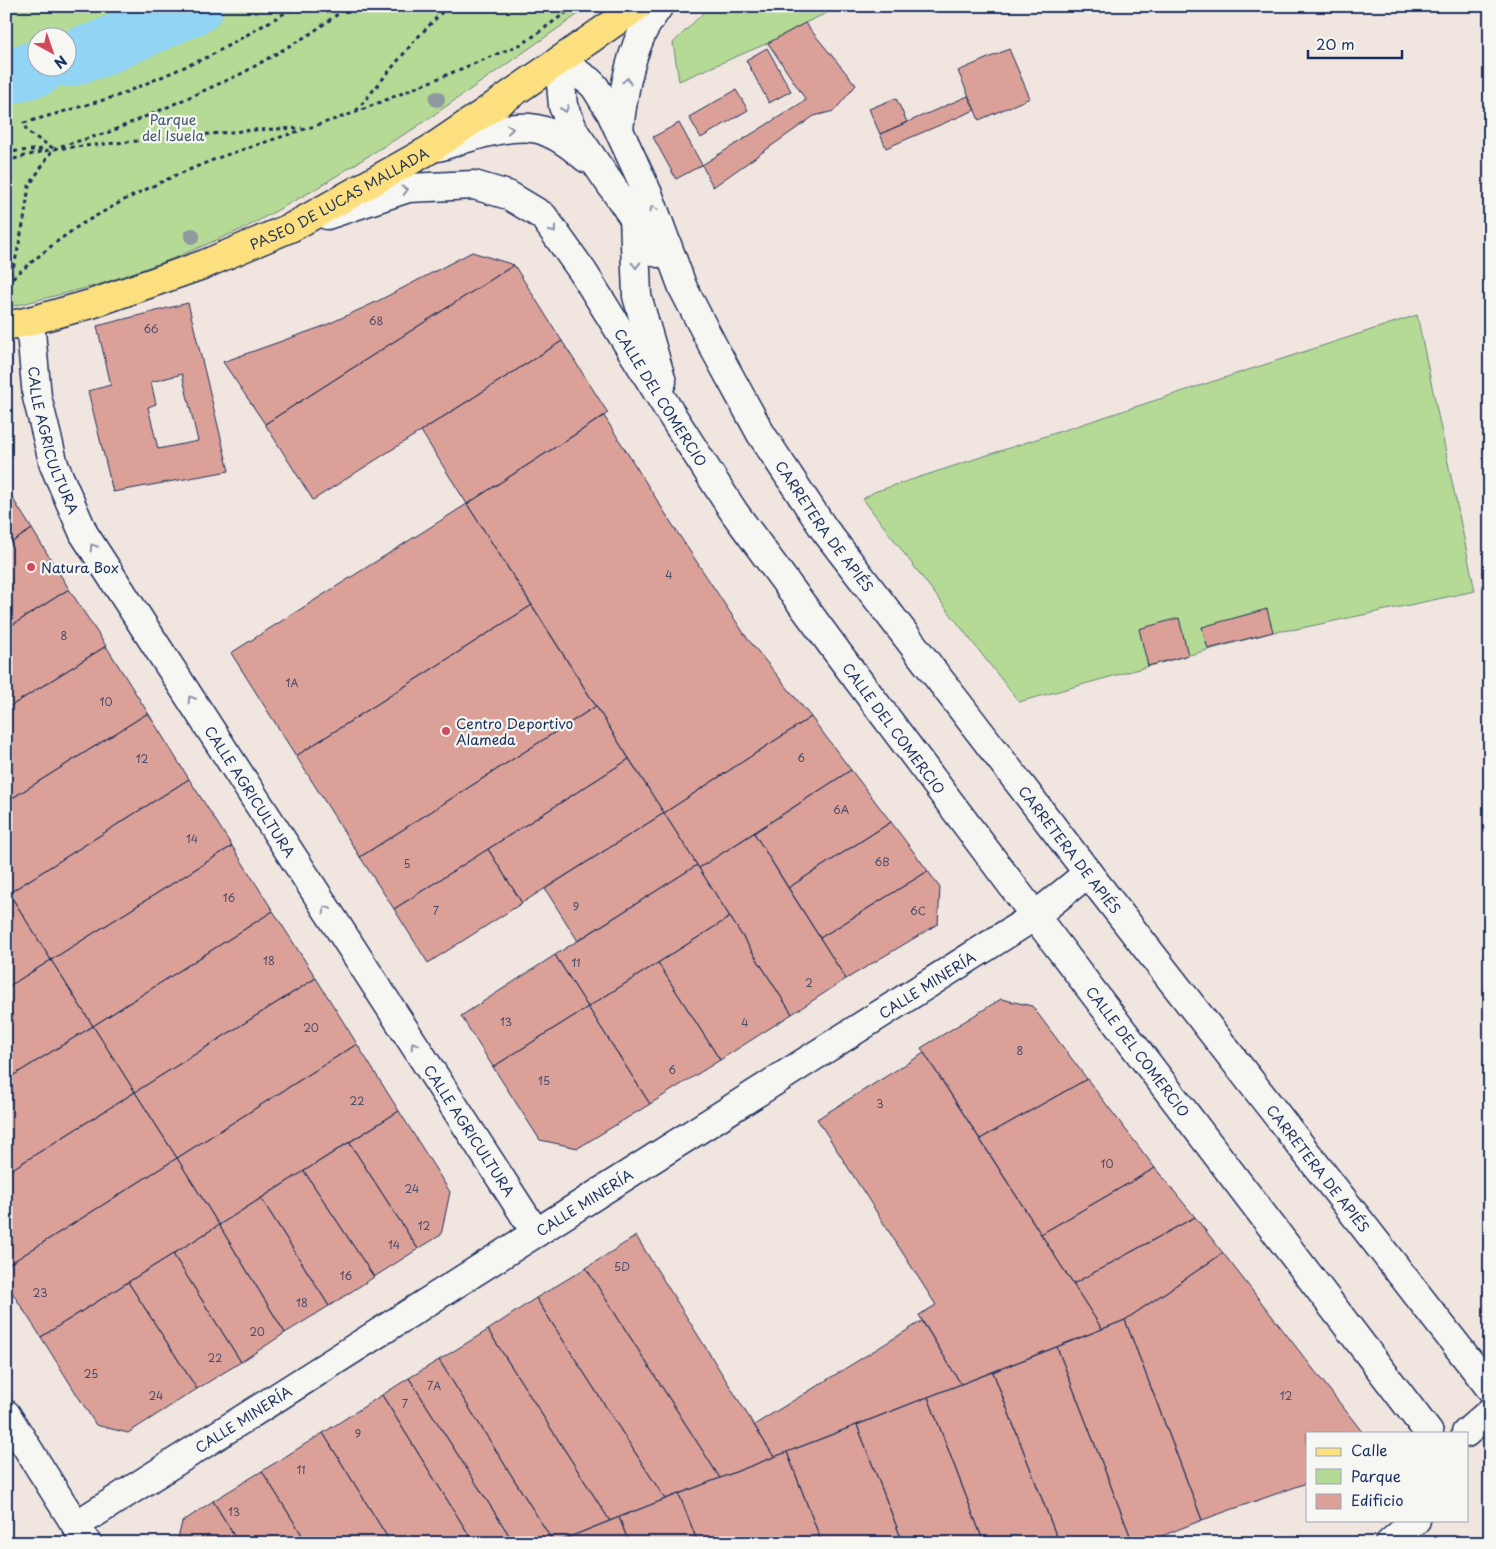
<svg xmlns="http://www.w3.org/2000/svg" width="1496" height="1549" font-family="'Playpen Sans',sans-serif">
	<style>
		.green { fill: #b4da95; stroke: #68847a; fill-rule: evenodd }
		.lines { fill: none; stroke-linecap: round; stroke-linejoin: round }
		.river { stroke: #91d4f3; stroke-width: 56 }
		.building { fill: #dba198; stroke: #1b2f5e; fill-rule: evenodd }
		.minor-casing { stroke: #1b2f5e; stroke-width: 31 }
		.major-casing { stroke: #1b2f5e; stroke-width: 31 }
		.path { stroke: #1b2f5e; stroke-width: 3; stroke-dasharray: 4 4; stroke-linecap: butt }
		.minor { stroke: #f6f6f2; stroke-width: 28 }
		.major { stroke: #fce080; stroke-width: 28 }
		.tree { fill: #9099a0 }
		.oneway { stroke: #8892a8 }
		.poi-dot { fill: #d1495b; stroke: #f6f6f2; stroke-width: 2 }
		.labels { text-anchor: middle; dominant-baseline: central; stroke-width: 4.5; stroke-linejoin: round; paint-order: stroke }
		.number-label { font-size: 11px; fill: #4b4c6c }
		.park-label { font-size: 14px; fill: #415a6c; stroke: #f6f6f2 }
		.street-label { font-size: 14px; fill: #1b2f5e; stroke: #f6f6f2 }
		.poi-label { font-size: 14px; fill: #1b2f5e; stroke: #f6f6f2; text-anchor: start }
	</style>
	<rect width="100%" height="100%" fill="#f1e5e0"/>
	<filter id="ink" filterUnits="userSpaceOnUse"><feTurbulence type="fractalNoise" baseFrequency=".02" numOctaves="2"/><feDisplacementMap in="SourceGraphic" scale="10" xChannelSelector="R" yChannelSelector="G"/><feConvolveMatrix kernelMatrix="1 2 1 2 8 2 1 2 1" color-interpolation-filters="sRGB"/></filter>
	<g filter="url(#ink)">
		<path class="green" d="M6,6h584l-175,122 -34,20 -67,42 -69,38 -73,31 -74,26 -92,23zM38,38h30v30h-30z
			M710,6h132l-37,17 -37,20 -89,38 -6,-38z
			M1417,315l58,276 -178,38 -24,3 -254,70 -81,-104 -75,-99 11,-7z"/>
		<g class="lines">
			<path class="river" d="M68,59l32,-10 96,-43
				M6,77l32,-9"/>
		</g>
		<path class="building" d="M805,23l51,62 -22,26 -20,5 -101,71 -11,-22 104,-65 -38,-57z
			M767,48l24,43 -22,12 -23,-43z
			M1009,49l21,49 -51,22 -21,-49z
			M736,90l12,20 -47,28 -12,-21z
			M968,96l7,14 -89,38 -6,-14z
			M896,98l11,24 -27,12 -11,-25z
			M679,123l23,42 -26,14 -23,-42z
			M472,252l42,13 -249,159 -42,-62 101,-36 52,-24z
			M514,265l48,76 -249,159 -48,-76z
			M188,303l41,168 -116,21 -25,-101 23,-6 -14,-59zM182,374l16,67 -40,8 -10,-42 8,-3 -5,-22z
			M562,341l46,72 -141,91 -46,-73z
			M604,416l75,119 68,103 64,79 -147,96 -197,-309z
			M6,488l26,41 -26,17z
			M467,504l65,101 -236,151 -65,-103z
			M32,529l37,60 -63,40v-83z
			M69,589l37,57 -100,63v-80z
			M532,605l64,101 -236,151 -64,-101z
			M1267,609l6,23 -65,17 -6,-22z
			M1179,618l9,37 -40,11 -9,-37z
			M106,646l42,67 -142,89v-93z
			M596,706l33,53 -235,150 -34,-52z
			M148,713l41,66 -180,114 -3,-5v-86z
			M811,717l40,53 -152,98 -35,-55z
			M629,759l35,54 -142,90 -34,-54z
			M851,770l40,52 -103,66 -34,-55z
			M189,779l43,67 -181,114 -42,-67z
			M664,813l33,52 -119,76 -33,-52z
			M891,822l37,49 -108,67 -32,-50z
			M754,833l92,146 -54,35 -93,-146z
			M232,846l41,65 -180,115 -42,-66z
			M488,849l34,54 -94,60 -34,-54z
			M697,865l33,52 -142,90 -33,-52z
			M928,871l12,17 -2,36 -92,55 -26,-41z
			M9,893l42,67 -45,28v-93z
			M273,911l43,67 -181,114 -42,-66z
			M730,917l62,97 -72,46 -62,-97z
			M555,955l33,52 -95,60 -32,-51z
			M51,960l42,66 -87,54v-92z
			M658,963l62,97 -70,44 -62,-97z
			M316,978l41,66 -180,114 -42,-66z
			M1001,999l31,7 55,73 -107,60 -59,-91z
			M588,1007l62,97 -72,44 -38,-8 -47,-73z
			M93,1026l42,66 -129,81v-93z
			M357,1044l42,67 -180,114 -42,-67z
			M924,1053l178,276 -141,55 -42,-69 17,-10 -119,-186z
			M1087,1079l68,89 -114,66 -61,-95z
			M135,1092l42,66 -171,108v-93z
			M399,1111l51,81 -9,43 -23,14 -69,-107z
			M349,1142l69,107 -44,28 -70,-106z
			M177,1158l42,67 -178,112 -35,-54v-17z
			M1155,1168l40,49 -122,67 -32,-50z
			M304,1171l70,106 -45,29 -68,-108z
			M261,1198l68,108 -44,27 -66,-108z
			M1195,1217l28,36 -98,67 -23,9 -29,-45z
			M219,1225l66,108 -44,29 -68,-108z
			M636,1236l118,189 20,32 -54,21 -134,-210z
			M1223,1253l140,180h-56v50l-105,37 -77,-200z
			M173,1254l68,108 -44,27 -69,-107z
			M586,1268l134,210 -55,21 -129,-201z
			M128,1282l69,107 -69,44 -32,-8 -55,-88z
			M536,1298l129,201 -55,22 -122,-191z
			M1125,1320l77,200 -58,23h-11l-76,-196z
			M922,1321l39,63 -187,73 -20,-32z
			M488,1330l122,191 -56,22 -115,-183z
			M1057,1347l76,196h-74l-66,-171z
			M439,1360l115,183h-40l-105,-165z
			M993,1372l66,171h-75l-56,-146z
			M409,1378l105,165h-40l-92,-148z
			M382,1395l92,148h-83l-68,-110z
			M928,1397l56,146h-81l-46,-118z
			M857,1425l46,118h-81l-35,-91z
			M323,1433l68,110h-84l-45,-72z
			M787,1452l35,91h-124l-19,-49z
			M262,1471l45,72h-68l-26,-42z
			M679,1494l19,49h-69l-10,-26z
			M213,1501l26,42h-62l5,-21z
			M619,1517l10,26h-69l-1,-2z"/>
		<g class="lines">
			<g class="minor-casing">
				<g id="minor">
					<path id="s1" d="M559,61l30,20 6,6 16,26 38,83 34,92 30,58 48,88 63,95 264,344 402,515"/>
					<path d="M559,61l4,45 12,27 83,120"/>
					<path d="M619,129c4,-32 9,-66 23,-96 4,-9 11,-18 17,-27"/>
					<path d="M438,147c29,-9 80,-28 109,-15 15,6 27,16 39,26"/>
					<path id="s2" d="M327,215l81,-27 66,-3 34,10 35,21 40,56 90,145 61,95 109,148 192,256 394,517"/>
					<path d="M634,217l3,79 25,86"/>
					<path id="s3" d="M30,321l7,76 17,68 30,69 452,699"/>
					<path d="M6,1414l81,129"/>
					<path d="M1466,1433l24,-21"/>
					<path id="s4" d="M76,1525l959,-609 53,-43"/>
					<path d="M1390,1543l26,-23"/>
				</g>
			</g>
			<g class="major-casing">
				<g id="major">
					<path id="s5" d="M6,326l24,-5 61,-17 114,-40 87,-37 137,-77 62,-42 147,-102"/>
				</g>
			</g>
			<path class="path" d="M356,111l60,-72 32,-33
				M61,146l46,-13 56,-24 80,-36 67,-39 39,-28
				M53,148l-26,-16 -3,-9 93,-27 93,-40 87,-50
				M6,152l39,-3
				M6,161l47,-12
				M7,282l8,-20 9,-42 5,-34 24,-37 199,-19 50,-2
				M6,283l49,-40 25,-18 46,-26 48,-23 49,-20 131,-43 170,-70 51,-37"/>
			<use href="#minor" class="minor"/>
			<use href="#major" class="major"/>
		</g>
		<g class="tree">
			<circle cx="437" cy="99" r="8"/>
			<circle cx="192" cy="236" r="8"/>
		</g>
		<defs><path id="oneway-chevron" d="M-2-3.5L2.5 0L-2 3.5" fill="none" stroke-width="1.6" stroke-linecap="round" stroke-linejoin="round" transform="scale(1.25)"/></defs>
		<g class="oneway">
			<use href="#oneway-chevron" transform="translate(627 81) rotate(-77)"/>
			<use href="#oneway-chevron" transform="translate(565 109) rotate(71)"/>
			<use href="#oneway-chevron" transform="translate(510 129) rotate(-5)"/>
			<use href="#oneway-chevron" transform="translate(405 190) rotate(-14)"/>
			<use href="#oneway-chevron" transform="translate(653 209) rotate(-110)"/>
			<use href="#oneway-chevron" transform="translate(553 230) rotate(54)"/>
			<use href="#oneway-chevron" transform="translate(636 265) rotate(88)"/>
			<use href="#oneway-chevron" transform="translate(93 547) rotate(-123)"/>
			<use href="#oneway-chevron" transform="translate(191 699) rotate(-123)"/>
			<use href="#oneway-chevron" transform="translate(326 909) rotate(-123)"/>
			<use href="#oneway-chevron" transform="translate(414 1045) rotate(-123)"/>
		</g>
	</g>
	<g class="poi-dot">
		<circle cx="31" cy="567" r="5"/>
		<circle cx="446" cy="731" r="5"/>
	</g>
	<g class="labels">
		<g class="number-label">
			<text x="376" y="320">68</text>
			<text x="151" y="328">66</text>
			<text x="669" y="574">4</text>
			<text x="64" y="635">8</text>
			<text x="292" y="682">1A</text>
			<text x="106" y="701">10</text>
			<text x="801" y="757">6</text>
			<text x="142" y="758">12</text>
			<text x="841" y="809">6A</text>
			<text x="192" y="838">14</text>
			<text x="882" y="861">6B</text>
			<text x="407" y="863">5</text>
			<text x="229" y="897">16</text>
			<text x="576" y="906">9</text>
			<text x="436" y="910">7</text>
			<text x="918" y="910">6C</text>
			<text x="269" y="960">18</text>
			<text x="576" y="962">11</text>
			<text x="809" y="982">2</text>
			<text x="506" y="1021">13</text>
			<text x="745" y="1022">4</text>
			<text x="311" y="1027">20</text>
			<text x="1020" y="1050">8</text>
			<text x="672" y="1069">6</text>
			<text x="544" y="1080">15</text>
			<text x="357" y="1100">22</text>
			<text x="880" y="1103">3</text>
			<text x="1107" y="1163">10</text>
			<text x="412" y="1188">24</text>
			<text x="424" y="1225">12</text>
			<text x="394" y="1244">14</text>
			<text x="622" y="1266">5D</text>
			<text x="346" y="1275">16</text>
			<text x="40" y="1292">23</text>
			<text x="302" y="1302">18</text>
			<text x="257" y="1331">20</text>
			<text x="215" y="1357">22</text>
			<text x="91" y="1373">25</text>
			<text x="434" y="1385">7A</text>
			<text x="156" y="1395">24</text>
			<text x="1286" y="1395">12</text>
			<text x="405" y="1403">7</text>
			<text x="358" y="1433">9</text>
			<text x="301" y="1469">11</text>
			<text x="234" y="1511">13</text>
		</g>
		<g class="park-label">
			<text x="173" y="119">Parque<tspan x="173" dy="16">del Isuela</tspan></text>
		</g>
		<g class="street-label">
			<text stroke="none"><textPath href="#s5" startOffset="358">PASEO DE LUCAS MALLADA</textPath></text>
			<text stroke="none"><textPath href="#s2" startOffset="444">CALLE DEL COMERCIO</textPath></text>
			<text stroke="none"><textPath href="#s3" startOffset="122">CALLE AGRICULTURA</textPath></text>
			<text stroke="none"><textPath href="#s1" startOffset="542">CARRETERA DE APIÉS</textPath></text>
			<text stroke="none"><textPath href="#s2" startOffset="849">CALLE DEL COMERCIO</textPath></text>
			<text stroke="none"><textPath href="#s3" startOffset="528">CALLE AGRICULTURA</textPath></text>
			<text stroke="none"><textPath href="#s1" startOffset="948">CARRETERA DE APIÉS</textPath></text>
			<text stroke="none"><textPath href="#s4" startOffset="1008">CALLE MINERÍA</textPath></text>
			<text stroke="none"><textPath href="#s2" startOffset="1254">CALLE DEL COMERCIO</textPath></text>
			<text stroke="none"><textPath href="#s3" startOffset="932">CALLE AGRICULTURA</textPath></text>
			<text stroke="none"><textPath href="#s1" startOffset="1352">CARRETERA DE APIÉS</textPath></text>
			<text stroke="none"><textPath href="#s4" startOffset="602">CALLE MINERÍA</textPath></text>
			<text stroke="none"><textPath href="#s4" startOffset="198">CALLE MINERÍA</textPath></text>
		</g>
		<g class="poi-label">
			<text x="41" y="567">Natura Box</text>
			<text x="456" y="723">Centro Deportivo<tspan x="456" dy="16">Alameda</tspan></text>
		</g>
	</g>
	<rect width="1496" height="1549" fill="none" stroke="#f6f6f2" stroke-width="25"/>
	<rect x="12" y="12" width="1471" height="1524" fill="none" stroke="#1b2f5e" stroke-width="2" filter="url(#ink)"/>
	<rect x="1306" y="1432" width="162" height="90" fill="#f6f6f2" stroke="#9ea6b7"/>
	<rect x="1316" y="1448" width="25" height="8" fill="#fce080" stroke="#9ea6b7"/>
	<text x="1351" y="1456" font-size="15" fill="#1b2f5e">Calle</text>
	<rect x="1316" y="1469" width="25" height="15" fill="#b4da95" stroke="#9ea6b7"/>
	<text x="1351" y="1482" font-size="15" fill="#1b2f5e">Parque</text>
	<rect x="1316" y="1494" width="25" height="15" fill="#dba198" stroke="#9ea6b7"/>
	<text x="1351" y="1506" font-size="15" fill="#1b2f5e">Edificio</text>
	<g transform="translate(52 52) rotate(140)"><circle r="24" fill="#f6f6f2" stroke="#9ea6b7"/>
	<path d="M0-4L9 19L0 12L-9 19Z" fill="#d1495b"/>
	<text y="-8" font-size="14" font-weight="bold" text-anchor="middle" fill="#1b2f5e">N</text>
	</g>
	<path d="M1308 50v8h94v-8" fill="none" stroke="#1b2f5e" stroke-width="2.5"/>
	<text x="1316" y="50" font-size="15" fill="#1b2f5e" stroke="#f6f6f2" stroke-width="4" paint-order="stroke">20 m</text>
</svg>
